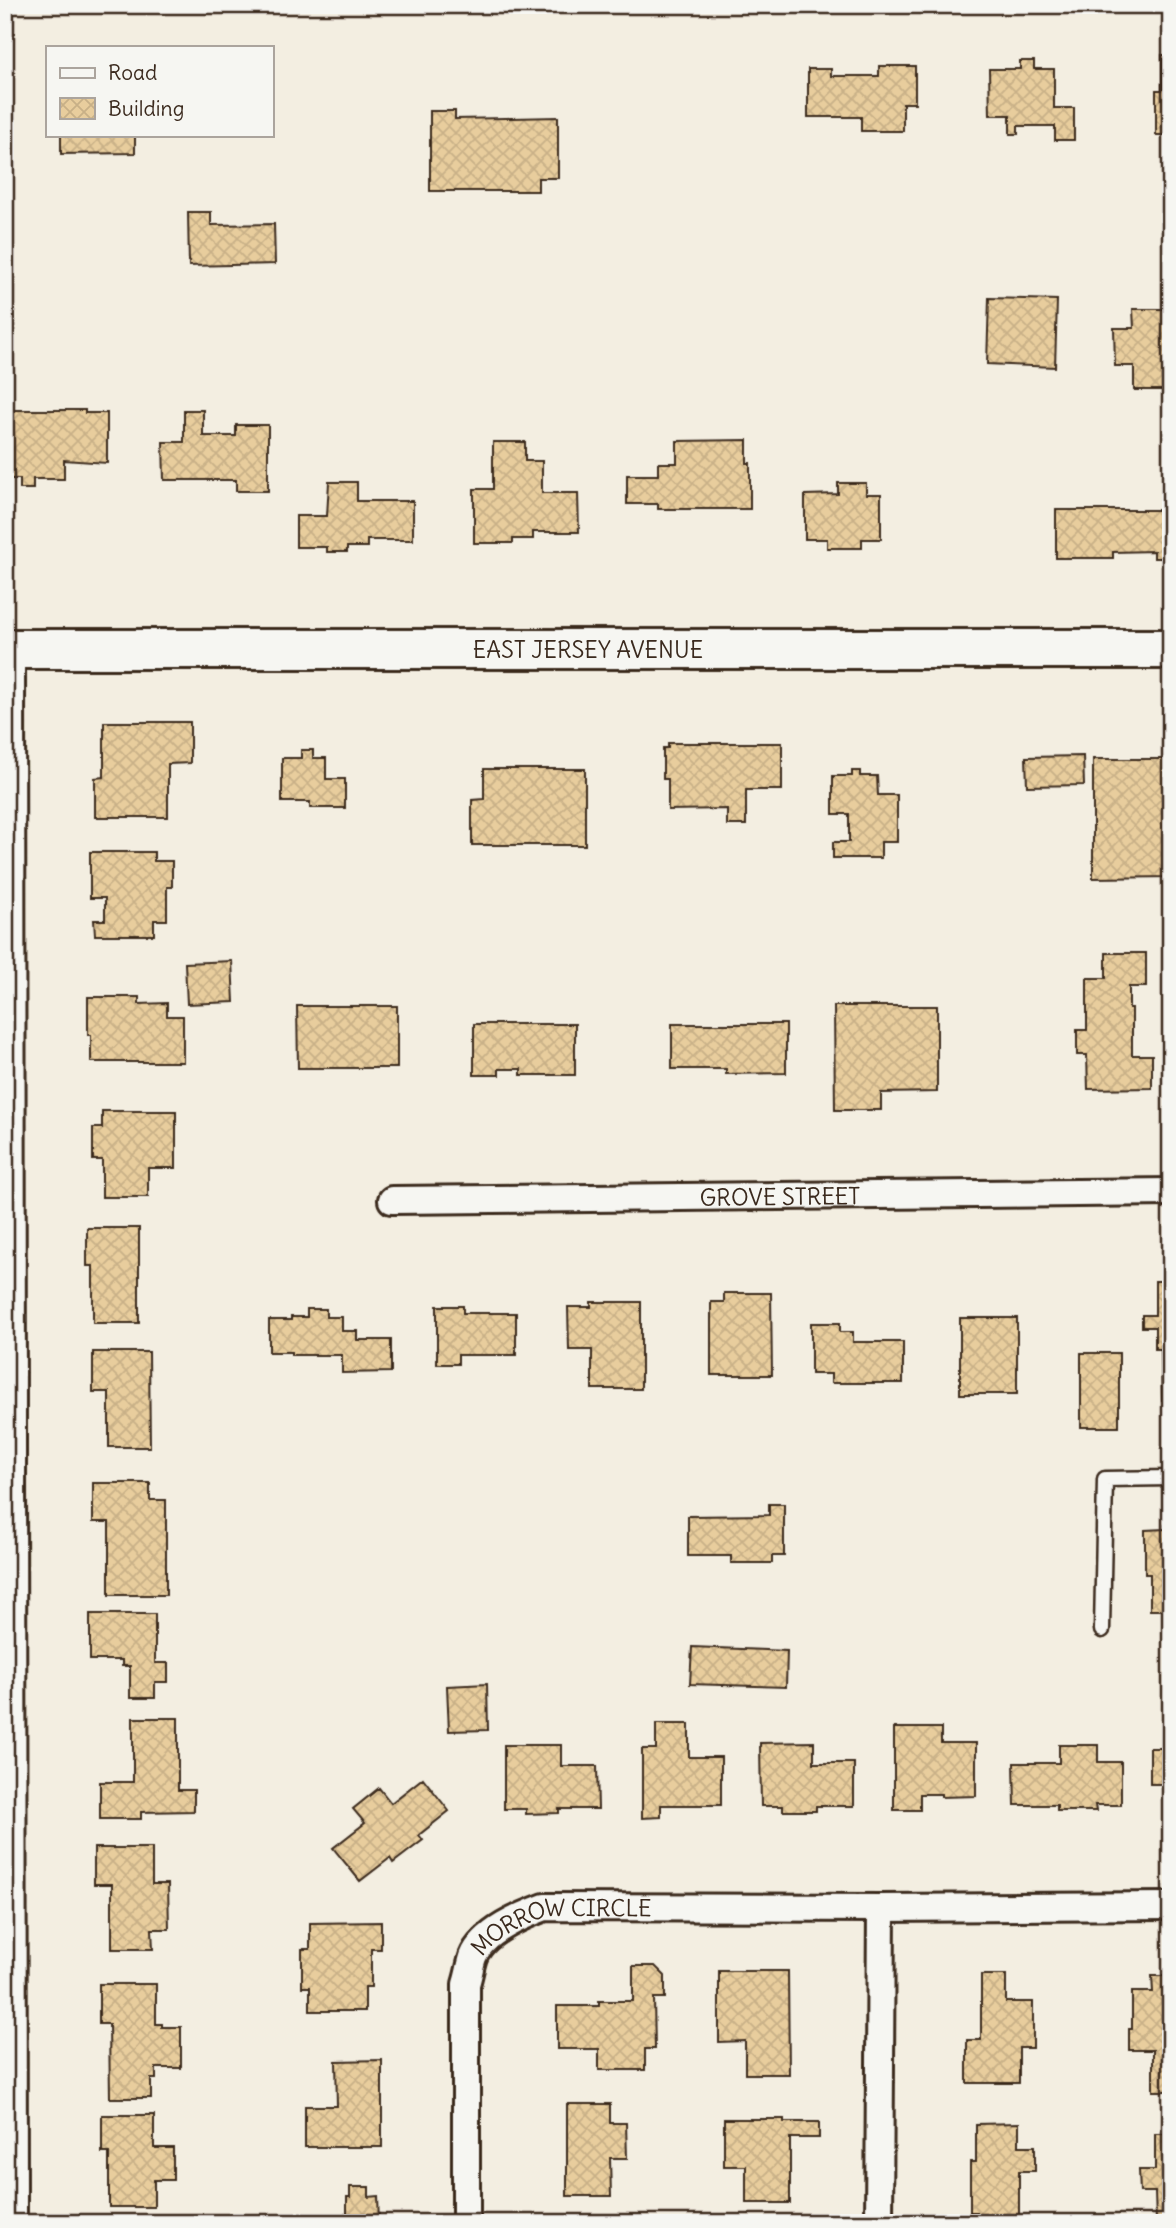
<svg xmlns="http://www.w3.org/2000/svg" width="1176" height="2228" font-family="Delius,sans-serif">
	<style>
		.building { fill: url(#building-cross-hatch); stroke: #3b2a1e; stroke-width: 2 }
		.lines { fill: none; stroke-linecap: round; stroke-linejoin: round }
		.lane-casing { stroke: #3b2a1e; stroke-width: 19 }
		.street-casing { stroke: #3b2a1e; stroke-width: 32 }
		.secondary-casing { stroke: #3b2a1e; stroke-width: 44 }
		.lane { stroke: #f6f6f2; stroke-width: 14 }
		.street { stroke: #f6f6f2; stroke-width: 26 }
		.secondary { stroke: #f6f6f2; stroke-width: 38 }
		.labels { text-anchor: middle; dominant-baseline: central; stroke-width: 5; stroke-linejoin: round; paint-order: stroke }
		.street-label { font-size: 23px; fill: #3b2a1e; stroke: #f6f6f2 }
	</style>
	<defs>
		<pattern id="building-cross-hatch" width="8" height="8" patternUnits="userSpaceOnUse" patternTransform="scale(1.75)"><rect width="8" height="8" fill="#e8cd9d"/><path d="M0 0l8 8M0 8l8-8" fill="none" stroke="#c8b087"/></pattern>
	</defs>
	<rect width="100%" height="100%" fill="#f3eee1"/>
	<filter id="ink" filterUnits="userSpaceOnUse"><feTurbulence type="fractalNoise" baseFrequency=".0143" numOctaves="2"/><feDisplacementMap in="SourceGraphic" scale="14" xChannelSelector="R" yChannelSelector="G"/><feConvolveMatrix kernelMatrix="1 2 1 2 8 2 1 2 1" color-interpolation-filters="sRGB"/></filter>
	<g filter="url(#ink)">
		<path class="building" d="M1162,55h9v80h-15v-45h6z
			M1020,61h14v8h20v39h20v32h-19v-14h-37v8h-8v-19h-20l-1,-46h31z
			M879,66h36v37h-12v28h-42v-14h-53v-48h23v7h48z
			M430,111h25v8l103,-2v61h-20v13h-108z
			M61,135h74v18l-74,1z
			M188,212h23v13l63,-1 1,40 -86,2z
			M989,298l68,2 -2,67 -68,-3z
			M1133,309h35v56h3v25h-37v-24h-19l-1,-38h20z
			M5,410h80v3h22v50l-43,-3v19h-31v10h-13v-10h-15z
			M184,410h19v26h33v-11h32v66h-32v-11h-72l-1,-38h21z
			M747,440v23h3v46h-92v-5h-31v-29h31v-12h19v-22z
			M493,442h32v19h17v32h36l1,39h-46v7h-20v4h-39v-54h19z
			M329,482h28v19h56v39h-46v7h-20v5h-20v-5h-31v-31h31z
			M838,483h28v11h15v45h-19v9h-35v-9h-22v-44l33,-1z
			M1056,510h115v48h-17v-7l-41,1v6h-57z
			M104,722h86v41l-22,1v53h-73v-39l9,-1z
			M668,743h114v47h-36v35h-19v-16l-59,1v-31h-5v-31h5z
			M301,750h12v8h13v21h19v29h-35v-6h-28v-44h19z
			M1083,756l1,29 -57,1 -1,-29z
			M1093,759h78v118l-78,1z
			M484,769h101v76h-113v-45l12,-1z
			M852,771h8v5h17l1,19h19v47h-16v16h-48v-16h16v-28h-16v-38h19z
			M90,852h64v9h18v26h-5v33h-13v15h-59l-1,-15h11v-22h-15z
			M1106,953h40v34h-17v21h3v47h20v33l-64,1 -1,-34h-10v-25h10v-52h19z
			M232,961l2,41 -47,2 -2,-41z
			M88,997h51v7l28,-1v13h16v46h-92v-27h-3z
			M297,1006h100v62h-99z
			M834,1006h103v86l-56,1v17h-46z
			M474,1024h101v51h-54v-6h-22v6h-25z
			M672,1024h114v49l-60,1v-5h-54z
			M102,1111h74v57h-28v29h-46v-37h-9v-32h9z
			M87,1228h52v95h-46v-57h-6z
			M1155,1281h16v119h-9l-1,-51h-6v-22h-13v-12h13z
			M724,1293h47l1,82h-61v-73h13z
			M591,1302h50v87h-49v-39h-23l-1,-43h23z
			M437,1306h26v7h53v42h-58v9h-21z
			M307,1309h19v8h16v14h15v9h34v32l-49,1v-18h-51v-3h-22v-32h22v-3h16z
			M960,1318h57v76h-57z
			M811,1323h29v9h13v10h50v41h-72v-9h-20z
			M93,1352h56l1,95h-41v-55h-16z
			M1081,1353h38v74h-38z
			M93,1483h57v17h16v95h-57v-73h-16z
			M769,1504h15v52h-12v7h-41v-7h-43v-40l81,-1z
			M1165,1525h6v85h-21v-36h-5v-44l20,-1z
			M90,1614h65v49h13v19h-13v16h-25v-32h-8v-6h-32z
			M692,1647l95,4 -1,36 -96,-3z
			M487,1684l1,46 -39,1 -2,-45z
			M133,1718h45v72h16v21l-53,1v7h-41v-37h33z
			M656,1724h33v33h32v48h-60v12l-19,1v-69h14z
			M894,1728h47v15h35v53l-35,1v-3h-21v16h-26z
			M814,1742v21h40v43h-38v5h-33v-5h-22l-1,-63z
			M504,1745h57v21h36l1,43h-39v4l-33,1v-5h-22z
			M1059,1745h39v17h23v43h-26l1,6h-39v-6h-42l-1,-42h45z
			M1150,1748h21v36h-21z
			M423,1778l26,33 -30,24 4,5 -30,23 -3,-5 -30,23 -27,-33 32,-25 -12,-14 26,-21 12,15z
			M94,1848h58v36h16l1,45h-17l1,20h-41v-65h-18z
			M381,1922v27h-10v38h-6v24h-55v-24h-8v-38h8v-26z
			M633,1966h22l10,10v22h-11l1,51h-10v21h-46v-21h-42v-43h42v-5h34z
			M719,1971h69l1,103h-44v-33l-26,1z
			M981,1975h25v27h27v46h-14v35h-52v-43h14z
			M1152,1976h19v115h-18v-41h-24v-22h3v-36h21z
			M99,1984h57v40h6v3h19v41h-25v11h-5v19h-41l-1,-74h-10z
			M382,2060v87h-77v-41h32l-1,-45z
			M567,2104h43v19h16l1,35h-17l1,38h-44z
			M102,2115h52v33h19v32h-19v27h-45v-54h-7z
			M724,2119h60v3h35v16h-29v65h-44v-37h-22z
			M1019,2123v23h16v25h-16v52h-42v-11h-7v-50h6v-38z
			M1155,2134h16v89h-15l-1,-31h-15l-1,-22h16z
			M350,2187h19v10l9,-1 1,27h-70v-4h38v-22h3z"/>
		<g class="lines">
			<g class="lane-casing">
				<path id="lane" d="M1102,1630l3,-151 66,-1"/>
			</g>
			<g class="street-casing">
				<g id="street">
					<path d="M11,649l2,1574"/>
					<path id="s1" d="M392,1200l779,-8"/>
					<path id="s2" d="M466,2223v-239c3,-9 4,-18 7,-27 10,-25 48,-41 72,-50l336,1 290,-2"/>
					<path d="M879,2223l2,-315"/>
				</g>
			</g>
			<g class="secondary-casing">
				<g id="secondary">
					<path id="s3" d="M5,649h1166"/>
				</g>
			</g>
			<use href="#lane" class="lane"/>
			<use href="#street" class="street"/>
			<use href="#secondary" class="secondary"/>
		</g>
	</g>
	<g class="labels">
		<g class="street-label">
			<text stroke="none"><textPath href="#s3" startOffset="583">EAST JERSEY AVENUE</textPath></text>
			<text stroke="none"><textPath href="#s1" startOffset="388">GROVE STREET</textPath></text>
			<text stroke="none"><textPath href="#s2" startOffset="368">MORROW CIRCLE</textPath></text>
		</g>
	</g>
	<rect width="1176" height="2228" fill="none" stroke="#f6f6f2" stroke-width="28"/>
	<rect x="14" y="14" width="1148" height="2200" fill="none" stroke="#3b2a1e" stroke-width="2.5" filter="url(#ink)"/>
	<rect x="46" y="46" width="228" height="91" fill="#f6f6f2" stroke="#aba49d" stroke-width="2"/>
	<rect x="60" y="68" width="35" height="10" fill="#f6f6f2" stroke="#aba49d" stroke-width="2"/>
	<text x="108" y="80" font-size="21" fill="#3b2a1e">Road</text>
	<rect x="60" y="98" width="35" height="21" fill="url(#building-cross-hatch)" stroke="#aba49d" stroke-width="2"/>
	<text x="108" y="116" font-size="21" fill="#3b2a1e">Building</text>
</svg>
